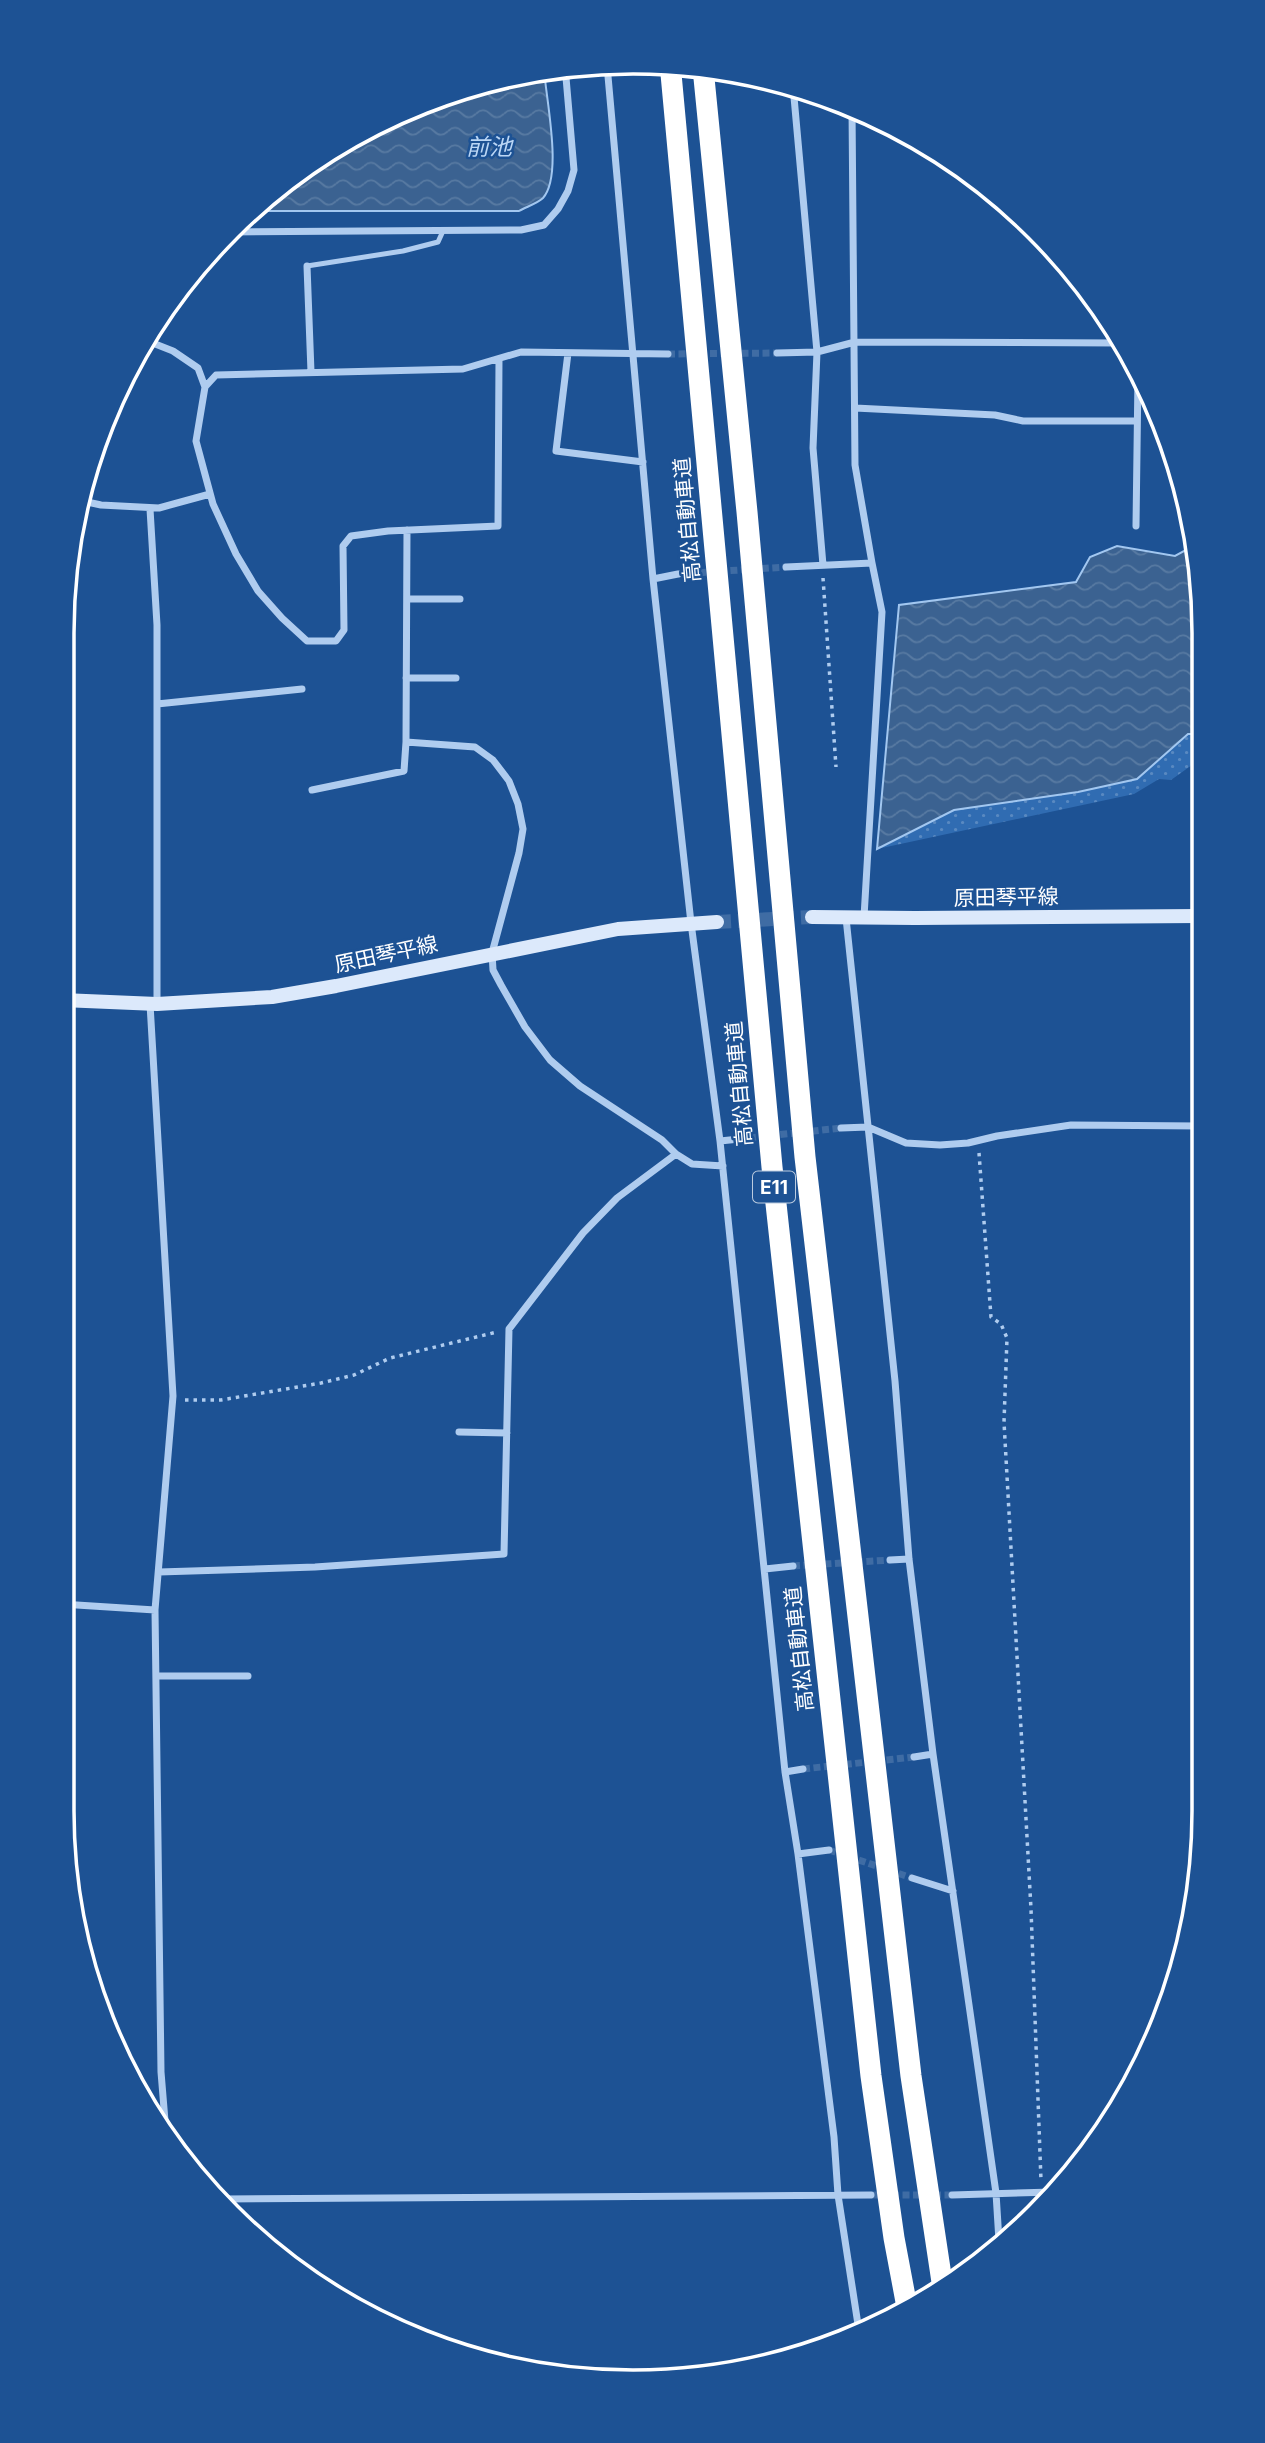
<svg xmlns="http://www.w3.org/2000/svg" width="1265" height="2443" font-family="Inter,'Noto Sans JP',sans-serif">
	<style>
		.grass { fill: url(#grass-dots) }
		.water { fill: url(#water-waves); stroke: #a2c7f0; stroke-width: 2 }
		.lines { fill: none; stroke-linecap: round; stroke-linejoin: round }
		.street-tunnel { stroke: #3f6ca4; stroke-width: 7; stroke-dasharray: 7 3.5; stroke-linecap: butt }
		.secondary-tunnel { stroke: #3f6ca4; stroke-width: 14; stroke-dasharray: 14 7; stroke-linecap: butt }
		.path { stroke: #afccef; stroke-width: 3.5; stroke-dasharray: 3.5 5; stroke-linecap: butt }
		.lane { stroke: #afccef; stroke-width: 5 }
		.street { stroke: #afccef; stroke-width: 7 }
		.secondary { stroke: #dce9fb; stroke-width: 14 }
		.highway { stroke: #fff; stroke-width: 21 }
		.labels { text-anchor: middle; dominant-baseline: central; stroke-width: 5; stroke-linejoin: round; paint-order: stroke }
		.shield { fill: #1d5294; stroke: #bbcbdf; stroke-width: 2 }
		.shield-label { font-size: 19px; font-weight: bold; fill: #fff }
		.street-label { font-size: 21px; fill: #fff; stroke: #1d5294 }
		.water-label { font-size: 23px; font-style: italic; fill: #bbd6f5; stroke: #1d5294 }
		.rim { fill: none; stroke: #fff; stroke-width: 3.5 }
	</style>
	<defs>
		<pattern id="grass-dots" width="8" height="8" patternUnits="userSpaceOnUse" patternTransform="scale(1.75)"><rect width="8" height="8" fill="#306cb2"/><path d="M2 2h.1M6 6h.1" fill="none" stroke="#5989c1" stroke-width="1.8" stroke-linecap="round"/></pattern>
		<pattern id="water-waves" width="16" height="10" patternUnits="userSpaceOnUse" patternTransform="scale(1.75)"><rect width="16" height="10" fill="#3b6291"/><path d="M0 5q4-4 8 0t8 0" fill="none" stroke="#587aa2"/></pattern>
	</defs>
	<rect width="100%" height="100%" fill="#1d5294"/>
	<path class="grass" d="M1188,734h11v26l-28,20 -12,-1 -25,15 -257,55 77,-39 124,-18 59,-13z"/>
	<path class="water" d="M544,69c2,31 19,106 -1,129 -5,5 -17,9 -24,13h-270l7,-8 91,-65 102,-46z
		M1195,545l4,13v176h-11l-51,45 -59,13 -124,18 -77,39 22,-244 177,-23 14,-25 27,-11 58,10z"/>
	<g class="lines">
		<path class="street-tunnel" d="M668,354l109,-1
			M678,574l108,-7
			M749,1138l92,-10
			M793,1566l97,-6
			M803,1769l111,-12
			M829,1850l83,28
			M871,2195h81"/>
		<path class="secondary-tunnel" d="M717,922l95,-5"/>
		<path class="path" d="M823,578l13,189
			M979,1153l12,164 10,7 6,14 -3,84 27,487 10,272
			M185,1400h36l100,-17 33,-8 36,-17 107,-26"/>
		<path class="lane" d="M307,266l96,-15 35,-9 5,-11"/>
		<path class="street" d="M607,65l46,514 38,344 29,218 65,631 13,82 36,283 4,58 21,136
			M793,86l24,266 -4,96 10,117
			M852,108l3,357 17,98
			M228,232l293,-2 23,-5 14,-16 10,-18 6,-21 -9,-104
			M307,266l4,106
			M145,340l28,11 25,17 7,19
			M568,353l-12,98 87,11
			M777,353l40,-1 38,-10 264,1
			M499,359l-1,167 -110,5 -37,5 -8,10 1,84 -8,11h-29l-25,-23 -24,-27 -22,-37 -23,-50 -17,-63 9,-54 11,-12 247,-6 58,-17 147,2
			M855,408l140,7 28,6h114
			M78,500l23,5 58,3 51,-14
			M150,509l7,116v379
			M1136,526l2,-150
			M407,530l-1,212 69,5 18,13 16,21 9,23 5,25 -4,24 -27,100 1,17 8,15 24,42 25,33 30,26 82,54 14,14 16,10 31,2
			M786,567l86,-4 10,49 -18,305
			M653,579l25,-5
			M407,599h53
			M406,678h50
			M157,704l145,-15
			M312,790l92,-19 2,-29
			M846,918l49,463 14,178 24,195 63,439 3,48
			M150,1004l23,392 -18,214 6,462 5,61
			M841,1128l27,-1 38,16 34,2 28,-2 29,-7 74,-11 129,1
			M720,1141l29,-3
			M459,1432l48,1
			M890,1560l19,-1
			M765,1569l28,-3
			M159,1572l156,-5 189,-13 5,-225 74,-96 34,-35 59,-44
			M61,1604l94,6
			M156,1676h92
			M914,1757l19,-3
			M785,1772l18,-3
			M798,1854l31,-4
			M912,1878l41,13
			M952,2195l101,-3
			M223,2199l648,-4"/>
		<path class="secondary" d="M812,917l103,1 285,-2
			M62,1000l95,4 115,-7 64,-11 282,-57 99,-7"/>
		<path class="highway" d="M670,63l102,1104 99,909 23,162 13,69
			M703,68l44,444 58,645 106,919 31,206"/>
	</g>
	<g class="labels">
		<rect class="shield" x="753" y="1171.5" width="42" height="31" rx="5"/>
		<g class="shield-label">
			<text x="774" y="1187">E11</text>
		</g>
		<g class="street-label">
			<text transform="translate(687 520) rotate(-95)">高松自動車道</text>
			<text transform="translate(1006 897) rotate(-1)">原田琴平線</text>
			<text transform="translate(386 954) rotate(-12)">原田琴平線</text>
			<text transform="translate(739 1084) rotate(-95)">高松自動車道</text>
			<text transform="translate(799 1649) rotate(-96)">高松自動車道</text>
		</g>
		<g class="water-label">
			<text x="489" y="147">前池</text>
		</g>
	</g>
	<path d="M0 0H1265V2443H0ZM633 74H633A559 559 0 0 1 1192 633V1811A559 559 0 0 1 633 2370H633A559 559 0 0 1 74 1811V633A559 559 0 0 1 633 74Z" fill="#1d5294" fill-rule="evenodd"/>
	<path class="rim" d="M633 74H633A559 559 0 0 1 1192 633V1811A559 559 0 0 1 633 2370H633A559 559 0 0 1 74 1811V633A559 559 0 0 1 633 74Z"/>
</svg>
